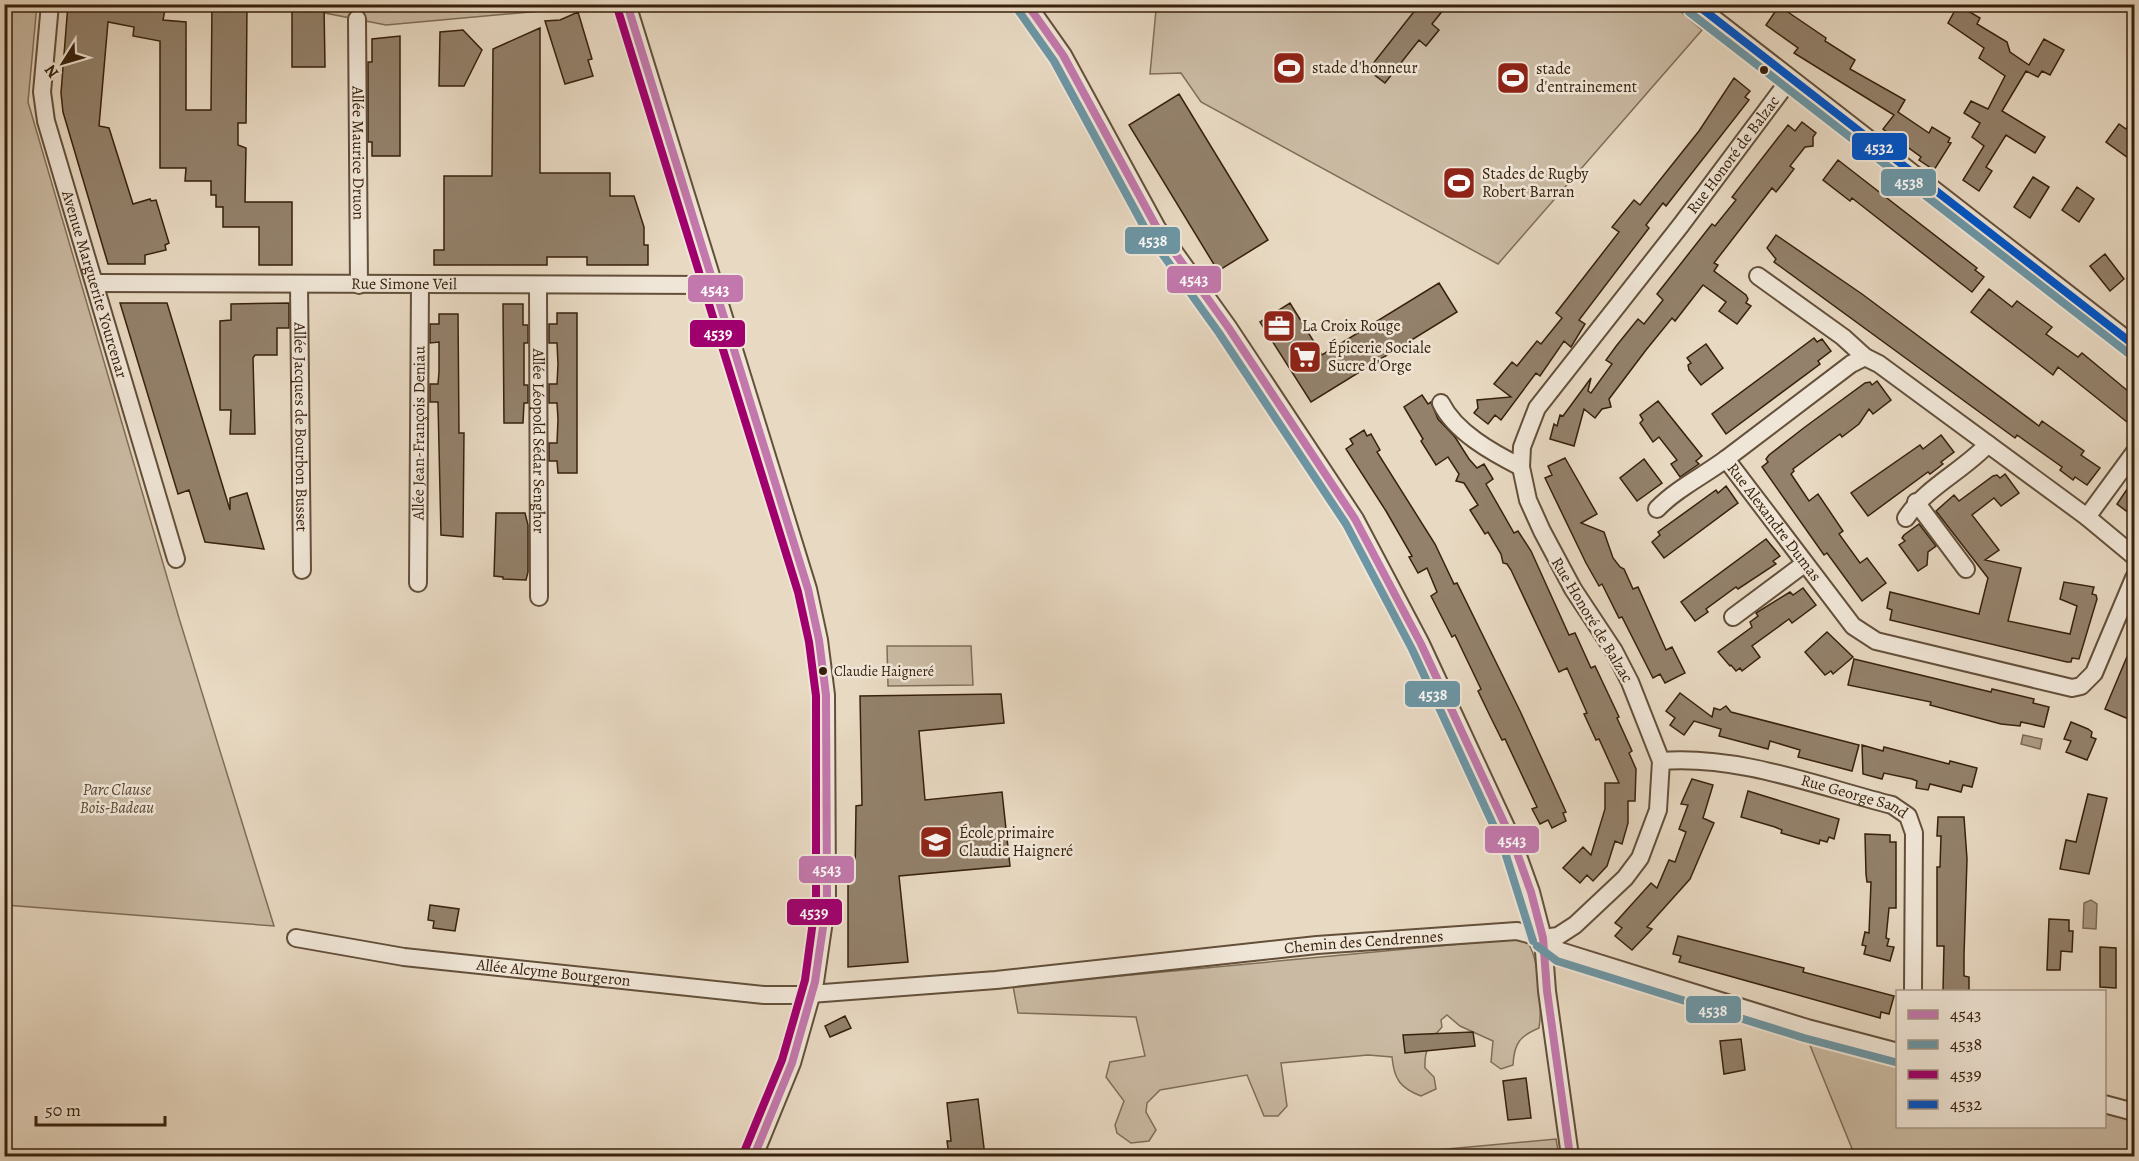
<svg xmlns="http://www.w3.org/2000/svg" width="2139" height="1161" font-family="Alegreya,serif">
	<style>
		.green { fill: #cabaa3; stroke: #806e58; stroke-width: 1.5 }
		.water { fill: #ac9a84; stroke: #7d6a54; stroke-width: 1.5 }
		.building { fill: #93816b; stroke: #37210c; stroke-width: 1.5 }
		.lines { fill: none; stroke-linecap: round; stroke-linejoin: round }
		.minor-casing { stroke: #634f3a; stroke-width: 20 }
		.minor { stroke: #f0e6d7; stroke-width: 16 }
		.bus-1-casing { stroke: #f0e6d7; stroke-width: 12 }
		.bus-2-casing { stroke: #f0e6d7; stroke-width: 12 }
		.bus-3-casing { stroke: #f0e6d7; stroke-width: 12 }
		.bus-4-casing { stroke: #f0e6d7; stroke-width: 12 }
		.bus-1 { stroke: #c278ac; stroke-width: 8 }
		.bus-2 { stroke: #6c96a5; stroke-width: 8 }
		.bus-3 { stroke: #a0006e; stroke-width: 8 }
		.bus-4 { stroke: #0055c8; stroke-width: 8 }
		.bus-dot { fill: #37210c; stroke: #f0e6d7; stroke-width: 2 }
		.labels { text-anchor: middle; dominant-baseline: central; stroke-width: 5; stroke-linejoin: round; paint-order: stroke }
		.bus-label { font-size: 14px; fill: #37210c; stroke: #f0e6d7; text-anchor: start }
		.poi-label { font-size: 16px; fill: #37210c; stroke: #f0e6d7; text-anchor: start }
		.street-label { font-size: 16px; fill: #37210c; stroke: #f0e6d7 }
		.park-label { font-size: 16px; font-style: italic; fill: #5c4732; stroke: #f0e6d7 }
		.line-badge { stroke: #f0e6d7; stroke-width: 2 }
		.badge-label { font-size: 16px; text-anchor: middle; font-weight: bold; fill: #fff }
	</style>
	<rect width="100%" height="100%" fill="#e8d9c2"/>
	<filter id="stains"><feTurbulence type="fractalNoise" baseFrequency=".00333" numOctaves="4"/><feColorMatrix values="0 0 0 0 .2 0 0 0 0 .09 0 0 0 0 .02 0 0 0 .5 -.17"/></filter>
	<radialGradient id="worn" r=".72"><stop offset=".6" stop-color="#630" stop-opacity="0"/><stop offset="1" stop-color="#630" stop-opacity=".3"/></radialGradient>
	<path class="green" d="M37,4l-9,98 151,516 95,308 -269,-21 -1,-900z
		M619,4l-233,21 -61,-12 -1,-8h-35z
		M1672,4l30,26 -204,234 -297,-162 -20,-29 -31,1 6,-64 5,-5z
		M887,646h84l2,39 -85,1z
		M1524,938c16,15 18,69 15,90 -19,8 -25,15 -26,37l-12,4 -10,-7 2,-21 -33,-15 -13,-11 -6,5 1,7c-12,13 -18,23 -17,41l9,9 2,12 -15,7c-21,-8 -27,-17 -29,-39l-24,-2 -87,8 6,43 -9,10h-14l-17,-41 -87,15 -13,13 -1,9 10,18 -7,11 -18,2 -14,-10 -2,-8 9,-24 -18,-24 4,-15 35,-6 -9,-39 -118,-4 -5,-27z
		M1805,1033l92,25 1,68h206l1,-17 29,8v39h-279z
		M1556,1139l3,17h-188z"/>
	<path class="water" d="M2023,735l19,4 -2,10 -19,-5z
		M2091,900l6,4 -1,25 -13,-1 1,-25z"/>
	<path class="building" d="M68,4h98l-3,16 23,2v88h25l1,-106h35l-1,119h-8v22l8,3 -1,54h47v63h-33v-38h-36v-20h-7v-12h-5v-14h-26l1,-13h-26v-127l-27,-5 1,-9 -26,-5 -9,104 10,2 24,76 17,-5 1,2 5,-1 13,43 -4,2 1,5 -21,5v9h-37l-45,-152 -2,-19z
		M1420,4h28l-16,20 7,6 -13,16 -7,-6 -34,43 -17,-13z
		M292,5h32l1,62h-33z
		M1958,5l22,13 -3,6 30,18 3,10 19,13 15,-26 20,11 -14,25 -8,-4 -4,6 -12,-6 -24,40 43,26 -10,16 -29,-18 -20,32 6,4 -13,20 -16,-11 21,-34 -12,-9 8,-14 -16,-10 7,-12 17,8 17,-33 -26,-18 5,-10 -36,-25z
		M1779,6l47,32 -1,3 30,19 -5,9 55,31 -7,12 31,21 3,-6 18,11 -2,4 3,1 -17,27 -15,-10 2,-3 -38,-28 11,-14 -100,-62 4,-5 -32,-23z
		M578,12l14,47 -4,1 5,16 -28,8 -20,-63 15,-1z
		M540,28v145h70v23h24l10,31v18h4v20h-61v-8h-40v8h-113v-15h10v-74h48l1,-127z
		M463,30l19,20 -18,36h-25l1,-54z
		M400,36v120h-28v-14h-4v-80h4v-23z
		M1734,78l16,13 -5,6 4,3 -83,106 -3,-3 -17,22 3,3 -70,92 6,4 -14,23 -7,-6 -24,35 -4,-3 -35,47 -6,-5 -7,9 -14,-11 4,-5 -1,-8 34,-3 -17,-13 18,-22 5,4 20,-25 4,3 21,-26 -6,-5 63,-81 -7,-5 22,-27 6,5 59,-74z
		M1179,94l89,146 -50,31 -89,-146z
		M2134,117v45l-28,-20 13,-18 7,5z
		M1802,122l14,11 -3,4v9l-8,1 -15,19 4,3 -10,13 -8,10 -4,-4 -58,75 4,2 -4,6 32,24 2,4 -2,4 5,3 -14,18 -18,-13 7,-9 -23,-17 -28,36 -3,-3 -26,32 -37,49 2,8 -9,2 -7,9 -11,-9 -10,37 -24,-7 4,-15 3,2 3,-11 3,1 28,-38 -3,13 3,2 21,-29 -6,-4 11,-15 21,-26 6,5 19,-24 -6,-6 55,-70 3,2 21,-26 -4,-3 56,-72 7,6z
		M1838,160l139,108 -2,2 9,7 -12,15 -120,-94 -2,3 -27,-21z
		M2033,177l16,10 -19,31 -16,-11z
		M2077,187l17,12 -15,23 -17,-12z
		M1776,235l86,59 177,132 3,-5 42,30 -3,4 19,13 -13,17 -12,-8 -2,3 -13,-10 2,-3 -45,-32 -2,3 -241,-176 2,-3 -9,-11z
		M2105,254l19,25 -14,12 -20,-25z
		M1439,283l18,29 -146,90 -51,-80 30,-19 32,52z
		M1989,289l23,18 5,-6 35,26 -6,7 32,23 4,-4 52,43v16l-7,10 -69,-55 -5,8 -82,-63z
		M120,303h47l63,207v-12l17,-5 17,56 -59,-7 -16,-52 -11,4z
		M289,303v25h-12v27h-22l-2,3 2,76h-25l1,-24h-11v-89l11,-1v-16z
		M503,304h20v21h5v18h-4v42h4v18h-4l-1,20h-19z
		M557,313h20v160h-19l-1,-12h-8v-18h8l1,-24 -1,-16h-8v-19h8l1,-20 -1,-21h-8v-19h8z
		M439,314h19l1,119h5l-1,104 -22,-2 -3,-133h-8v-18h8l1,-12v-30l-9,1v-19h9z
		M1814,338l3,4 5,-3 9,12 -13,10 2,3 -94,70 -14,-20z
		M1706,344l17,24 -22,17 -12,-15 -1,-5 3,-2 -4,-5z
		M1877,381l14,19 -18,14 -4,-5 -10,15 -17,13 -2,-3 -47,35 1,2 -3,3 18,27 9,-7 25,37 -4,3 21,29 7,-5 19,25 -24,18 -35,-48 -3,2 -62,-88 6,-5 -2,-3 3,-4 36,-28 60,-44 5,-1 2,3z
		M1422,395l6,9 3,-2 7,17 17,18 14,22 8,9 7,-4 9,15 -7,5 28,49 4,-2 13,20 38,84 6,-2 16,35 4,-2 24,51 -2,1 15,33 -3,2 7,16 -1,32h-7v22l-6,21 -7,-3 -8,25 -14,15 -6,-6 -7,8 -17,-15 20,-21 8,8 14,-46v-26h14l-20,-44 -3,1 -12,-26 3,-1 -20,-45 -8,4 -48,-102 -4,-6 -4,-1 -2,-9 -13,-22 -3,2 -15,-24 8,-5 -14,-22 -8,-2 3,-7 -11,-17 -12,8 -15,-24 2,-2 -19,-32z
		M1658,401l44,55 -6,5 3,3 -3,2 -16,11 -9,-13 6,-4 -18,-23 -6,5 -13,-19 3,-3 -3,-5z
		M1364,430l3,6 4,-2 9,16 -3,2 58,92 19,40 3,-1 63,128 46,101 -3,1 3,8 -14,7 -4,-8 -8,4 -8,-15 5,-2 -32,-68 -3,1 -10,-20 -14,-29 3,-2 -26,-54 -3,2 -21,-41 6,-4 -10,-24 -9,5 -9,-16 3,-1 -26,-45 -40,-62 7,-5 -3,-5z
		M1941,435l13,17 -13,10 2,2 -13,10 -2,-2 -60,44 -17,-23 69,-48 3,4z
		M1565,458l32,56 -16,9 23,9 9,26 7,9 4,2 9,20 5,-2 28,63 6,-3 13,26 -20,10 -5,-9 -7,4 -31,-61 -3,1 -17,-34 -3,2 -13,-23 -41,-85 7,-3 -4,-9z
		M1644,459l18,24 -25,18 -17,-23z
		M2005,474l14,19 -18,13 -7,-8 -22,17 27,35 -14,10 36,8 -13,53 62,13 7,-28 -17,-7 4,-17 30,5 -2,7 4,1 1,4 -18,60 -7,-1 -1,4h-4l-177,-42 2,-10 -5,-2 3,-16 89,22 9,-36 -52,-67 18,-16 5,6 34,-25 4,-1 3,3z
		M2134,479v38l-17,-13z
		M1726,486l12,17 -74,55 -12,-16 8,-7 -2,-3 58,-42 2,3z
		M496,513h29l3,12v47l-2,8 -23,-1v-2l-9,-1z
		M1919,524l17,22 -8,6 -1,13 -9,6 -19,-26 6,-4 -3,-3 2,-3z
		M1766,539l14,17 -7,5 3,3 -38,25 -2,-2 -30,22 2,3 -13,9 -14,-19z
		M1803,588l13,17 -24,18 -3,-4 -37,27 8,11 -18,14 -2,-3 -4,3 -5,-6 -1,1 -12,-14 34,-25 -2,-5 8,-6 -2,-3 34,-21 3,3z
		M1827,632l26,25 -20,17 -2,-3 -6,4 -20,-23z
		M2134,640v73l-3,7 -26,-11z
		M1854,659l137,33 1,-3 42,10 -1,4 16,4 -5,20 -23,-5 -1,4 -19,-2 -71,-19 1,-3 -83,-17z
		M1680,693l32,24 2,-9 6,2 6,-4 5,6 128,33 -7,26 -54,-14 2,-7 -30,-9 -2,8 -49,-13 2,-7 -27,-8 -10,14 -14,-10 5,-7 -9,-7z
		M1001,694l3,29 -85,8 6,69 77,-8 8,74 -111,10 9,86 -60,5v-87l7,-2 1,-72 6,-1 -2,-109z
		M2071,722l17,7 4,3 -1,5 5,2 -9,21 -21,-8 5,-11 -7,-2z
		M1862,745l21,6 1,-4 65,17 1,-3 27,7 -5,19 -9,-2 -2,7 -31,-8 -2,6 -12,-2 1,-7 -5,-2 -28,-6 -2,6 -19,-5z
		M1692,779l21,6 -10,33 11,5 -24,56 -43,48 5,2 -20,21 -17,-14 7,-8 -7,-5 36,-40 6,5 12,-28 6,2 11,-30 -7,-3 9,-24 -7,-1z
		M1748,791l91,28 -5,20 -5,-2 -2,5 -7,-2 -1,4 -38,-11 1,-3 -7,-3 -34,-10z
		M2088,794l19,4 -18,76 -29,-5 6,-29 10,2z
		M1938,817h26l3,42 -3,97v20l5,1v12l-4,3h-22l1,-46h-7v-79h3l1,-31h-4z
		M1865,834l25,1v7h6v66h-7l-3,30 3,1 -2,7 7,1 -4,14 -26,-7 2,-8 -4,-1 3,-13 4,1 2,-51h-4l-1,-8z
		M430,905l29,4 -4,22 -22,-3 1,-7 -6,-1z
		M2049,919l20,1v11h4l-1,21 -11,-1 -1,19h-13z
		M1678,936l126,32 -1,4 91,24 -5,18 -8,-2 -1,6 -201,-56 2,-6 -8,-2z
		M2100,947l16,1v40l-16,-1z
		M845,1016l6,12 -21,9 -5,-11z
		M1473,1032l2,14 -70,7 -2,-18z
		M1741,1039l4,31 -21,4 -4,-33z
		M1526,1078l5,40 -23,2 -5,-39z
		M978,1099l7,57h-36l-2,-15h4l-4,-38z"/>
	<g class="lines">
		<g class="minor-casing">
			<g id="minor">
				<path id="s1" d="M50,4l-8,88 4,29 130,438"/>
				<path d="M627,4l181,585 11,51 7,55 1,205 -12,82 -23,81 -38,93"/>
				<path d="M1027,4l36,51 94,173 71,99 127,192 66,125 92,198 18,50 12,46 4,53 23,165"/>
				<path d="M1695,4l439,341"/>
				<path id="s2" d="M357,19l2,266"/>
				<path d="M1758,276l85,61 22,20 14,7 208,153 47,39"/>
				<path id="s3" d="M95,283l618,2"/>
				<path id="s4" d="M299,285l3,285"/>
				<path id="s5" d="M538,285l1,312"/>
				<path id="s6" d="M1865,357l-14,7 -125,95 127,167 23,15 196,47 9,-2 13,-13 40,-95"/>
				<path d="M1441,403c14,29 52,50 80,64"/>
				<path d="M1916,502l50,67"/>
				<path d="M1657,509c19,-20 46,-33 69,-50"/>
				<path d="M2087,517l47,-64"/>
				<path d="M1906,518c20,-31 57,-47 82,-74"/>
				<path id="s7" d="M418,583l2,-298"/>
				<path d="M1733,617l71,-53"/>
				<path id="s8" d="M1661,761c78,-6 156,25 231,44l16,11 6,17 -1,159"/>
				<path id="s9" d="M296,938l108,19 360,38h33l199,-15 321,-35 200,-14 26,7 17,13 247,77 91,24"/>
				<path id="s10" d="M1543,938l15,-2 17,-11 50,-47 15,-20 18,-48 3,-49 -31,-79 -16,-31 -41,-62 -31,-58 -14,-31 -7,-33 1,-20 15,-39 144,-183 109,-146"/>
				<path d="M2104,1104l30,8"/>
			</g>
		</g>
		<use href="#minor" class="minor"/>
		<g class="bus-1-casing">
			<path id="bus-1" d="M627,4l181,585 11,51 7,55 1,205 -12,82 -23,81 -38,93
				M1027,4l36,51 94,173 71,99 127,192 66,125 92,198 18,50 12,46 4,53 23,165"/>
		</g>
		<g class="bus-2-casing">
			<path id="bus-2" d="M1018,10l36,51 94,173 71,99 127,191 66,125 91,197 30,95
				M1689,12l439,341
				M1537,946l20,15 247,77 91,24"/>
		</g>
		<g class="bus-3-casing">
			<path id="bus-3" d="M617,7l181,585 11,50 7,54v203l-11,81 -23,80 -38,92"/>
		</g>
		<g class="bus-4-casing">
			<path id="bus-4" d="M1696,4l438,341"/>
		</g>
		<use href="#bus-1" class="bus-1"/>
		<use href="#bus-2" class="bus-2"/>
		<use href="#bus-3" class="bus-3"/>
		<use href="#bus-4" class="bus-4"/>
	</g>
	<defs>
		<g id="stadium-square" transform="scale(1.725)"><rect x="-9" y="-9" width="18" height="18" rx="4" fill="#8f2418" stroke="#f0e6d7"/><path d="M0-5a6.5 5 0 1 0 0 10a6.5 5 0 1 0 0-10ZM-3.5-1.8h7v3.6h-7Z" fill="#fff"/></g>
		<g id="office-square" transform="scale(1.725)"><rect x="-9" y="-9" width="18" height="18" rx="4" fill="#8f2418" stroke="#f0e6d7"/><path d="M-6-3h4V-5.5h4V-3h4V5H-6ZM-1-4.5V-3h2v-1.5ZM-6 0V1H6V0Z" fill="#fff"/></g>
		<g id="supermarket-square" transform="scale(1.725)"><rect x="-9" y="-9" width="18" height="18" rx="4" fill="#8f2418" stroke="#f0e6d7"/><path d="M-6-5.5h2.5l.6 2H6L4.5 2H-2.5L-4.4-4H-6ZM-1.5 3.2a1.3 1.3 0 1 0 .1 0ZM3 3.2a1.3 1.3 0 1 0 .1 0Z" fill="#fff"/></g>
		<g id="school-square" transform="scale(1.725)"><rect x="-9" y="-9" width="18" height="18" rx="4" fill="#8f2418" stroke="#f0e6d7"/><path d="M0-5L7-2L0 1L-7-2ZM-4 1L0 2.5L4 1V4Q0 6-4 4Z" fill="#fff"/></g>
	</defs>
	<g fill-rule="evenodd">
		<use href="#stadium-square" x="1289" y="68"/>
		<use href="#stadium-square" x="1513" y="78"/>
		<use href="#stadium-square" x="1459" y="183"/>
		<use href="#office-square" x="1279" y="326"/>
		<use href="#supermarket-square" x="1305" y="357"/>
		<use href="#school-square" x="936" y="842"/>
	</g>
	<g class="bus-dot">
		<circle cx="1764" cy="70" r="5"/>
		<circle cx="823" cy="671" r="5"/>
	</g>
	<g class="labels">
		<g class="bus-label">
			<text x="834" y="671">Claudie Haigneré</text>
		</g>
		<g class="poi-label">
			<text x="1312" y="68">stade d'honneur</text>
			<text x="1536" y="69">stade<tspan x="1536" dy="18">d'entrainement</tspan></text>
			<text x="1482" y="174">Stades de Rugby<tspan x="1482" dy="18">Robert Barran</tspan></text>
			<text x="1302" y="326">La Croix Rouge</text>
			<text x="1328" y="348">Épicerie Sociale<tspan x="1328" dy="18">Sucre d'Orge</tspan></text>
			<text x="959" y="833">École primaire<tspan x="959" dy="18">Claudie Haigneré</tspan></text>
		</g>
		<g class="street-label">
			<text stroke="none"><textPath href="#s2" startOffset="134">Allée Maurice Druon</textPath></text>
			<text stroke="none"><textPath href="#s10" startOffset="939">Rue Honoré de Balzac</textPath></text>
			<text stroke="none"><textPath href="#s1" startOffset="288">Avenue Marguerite Yourcenar</textPath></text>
			<text stroke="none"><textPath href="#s3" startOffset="309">Rue Simone Veil</textPath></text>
			<text stroke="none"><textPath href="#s4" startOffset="142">Allée Jacques de Bourbon Busset</textPath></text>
			<text stroke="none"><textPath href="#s7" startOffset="150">Allée Jean-François Deniau</textPath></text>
			<text stroke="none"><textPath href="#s5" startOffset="156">Allée Léopold Sédar Senghor</textPath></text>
			<text stroke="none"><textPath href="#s6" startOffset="252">Rue Alexandre Dumas</textPath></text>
			<text transform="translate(1592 620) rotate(59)">Rue Honoré de Balzac</text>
			<text stroke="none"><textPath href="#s8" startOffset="198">Rue George Sand</textPath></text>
			<text stroke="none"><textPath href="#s9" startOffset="1074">Chemin des Cendrennes</textPath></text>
			<text stroke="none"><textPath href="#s9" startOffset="260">Allée Alcyme Bourgeron</textPath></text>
		</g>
		<g class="park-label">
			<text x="117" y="790">Parc Clause<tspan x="117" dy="18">Bois-Badeau</tspan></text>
		</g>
	</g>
	<g class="line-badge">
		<rect x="1851" y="132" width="57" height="29" rx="6" fill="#0055c8"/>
		<rect x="1880" y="168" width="57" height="29" rx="6" fill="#6c96a5"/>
		<rect x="1124" y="226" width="57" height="29" rx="6" fill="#6c96a5"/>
		<rect x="1166" y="265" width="56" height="29" rx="6" fill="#c278ac"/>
		<rect x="687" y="274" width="57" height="29" rx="6" fill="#c278ac"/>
		<rect x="689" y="319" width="57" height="29" rx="6" fill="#a0006e"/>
		<rect x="1404" y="680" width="57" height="28" rx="6" fill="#6c96a5"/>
		<rect x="1484" y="825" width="56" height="29" rx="6" fill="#c278ac"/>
		<rect x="798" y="855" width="57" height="29" rx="6" fill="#c278ac"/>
		<rect x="786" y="898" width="57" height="28" rx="6" fill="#a0006e"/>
		<rect x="1685" y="995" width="57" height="29" rx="6" fill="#6c96a5"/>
	</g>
	<g class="badge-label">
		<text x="1879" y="153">4532</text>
		<text x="1909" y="188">4538</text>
		<text x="1153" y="246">4538</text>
		<text x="1194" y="285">4543</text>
		<text x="715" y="295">4543</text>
		<text x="718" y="339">4539</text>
		<text x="1433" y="700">4538</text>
		<text x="1512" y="846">4543</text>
		<text x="827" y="875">4543</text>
		<text x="814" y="918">4539</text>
		<text x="1713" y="1016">4538</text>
	</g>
	<rect width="2139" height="1161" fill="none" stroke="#e8d9c2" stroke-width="24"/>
	<rect x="6" y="6" width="2127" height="1149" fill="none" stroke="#37210c" stroke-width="3"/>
	<rect x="12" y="12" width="2115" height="1137" fill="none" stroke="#37210c" stroke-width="1.5"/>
	<rect x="1896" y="990" width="210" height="138" fill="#f0e6d7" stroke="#a69786" stroke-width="1.5"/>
	<rect x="1908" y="1010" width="30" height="9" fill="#c278ac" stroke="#a69786" stroke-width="1.5"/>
	<text x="1950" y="1020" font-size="18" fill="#37210c">4543</text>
	<rect x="1908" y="1040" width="30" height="9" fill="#6c96a5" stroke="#a69786" stroke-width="1.5"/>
	<text x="1950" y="1050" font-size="18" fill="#37210c">4538</text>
	<rect x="1908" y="1070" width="30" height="9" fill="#a0006e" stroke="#a69786" stroke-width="1.5"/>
	<text x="1950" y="1080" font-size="18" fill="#37210c">4539</text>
	<rect x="1908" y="1100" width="30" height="9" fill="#0055c8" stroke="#a69786" stroke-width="1.5"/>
	<text x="1950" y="1110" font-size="18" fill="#37210c">4532</text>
	<g transform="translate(63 63) rotate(233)" stroke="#f0e6d7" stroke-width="4.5" paint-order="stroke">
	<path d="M0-4.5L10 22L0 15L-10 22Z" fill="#37210c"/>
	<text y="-9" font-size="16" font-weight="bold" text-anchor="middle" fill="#37210c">N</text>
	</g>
	<path d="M36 1116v9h129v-9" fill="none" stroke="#37210c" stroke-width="3"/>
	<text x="45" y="1116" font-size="18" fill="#37210c" stroke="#f0e6d7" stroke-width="4.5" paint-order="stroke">50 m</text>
	<rect width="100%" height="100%" filter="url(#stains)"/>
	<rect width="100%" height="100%" fill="url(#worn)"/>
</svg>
